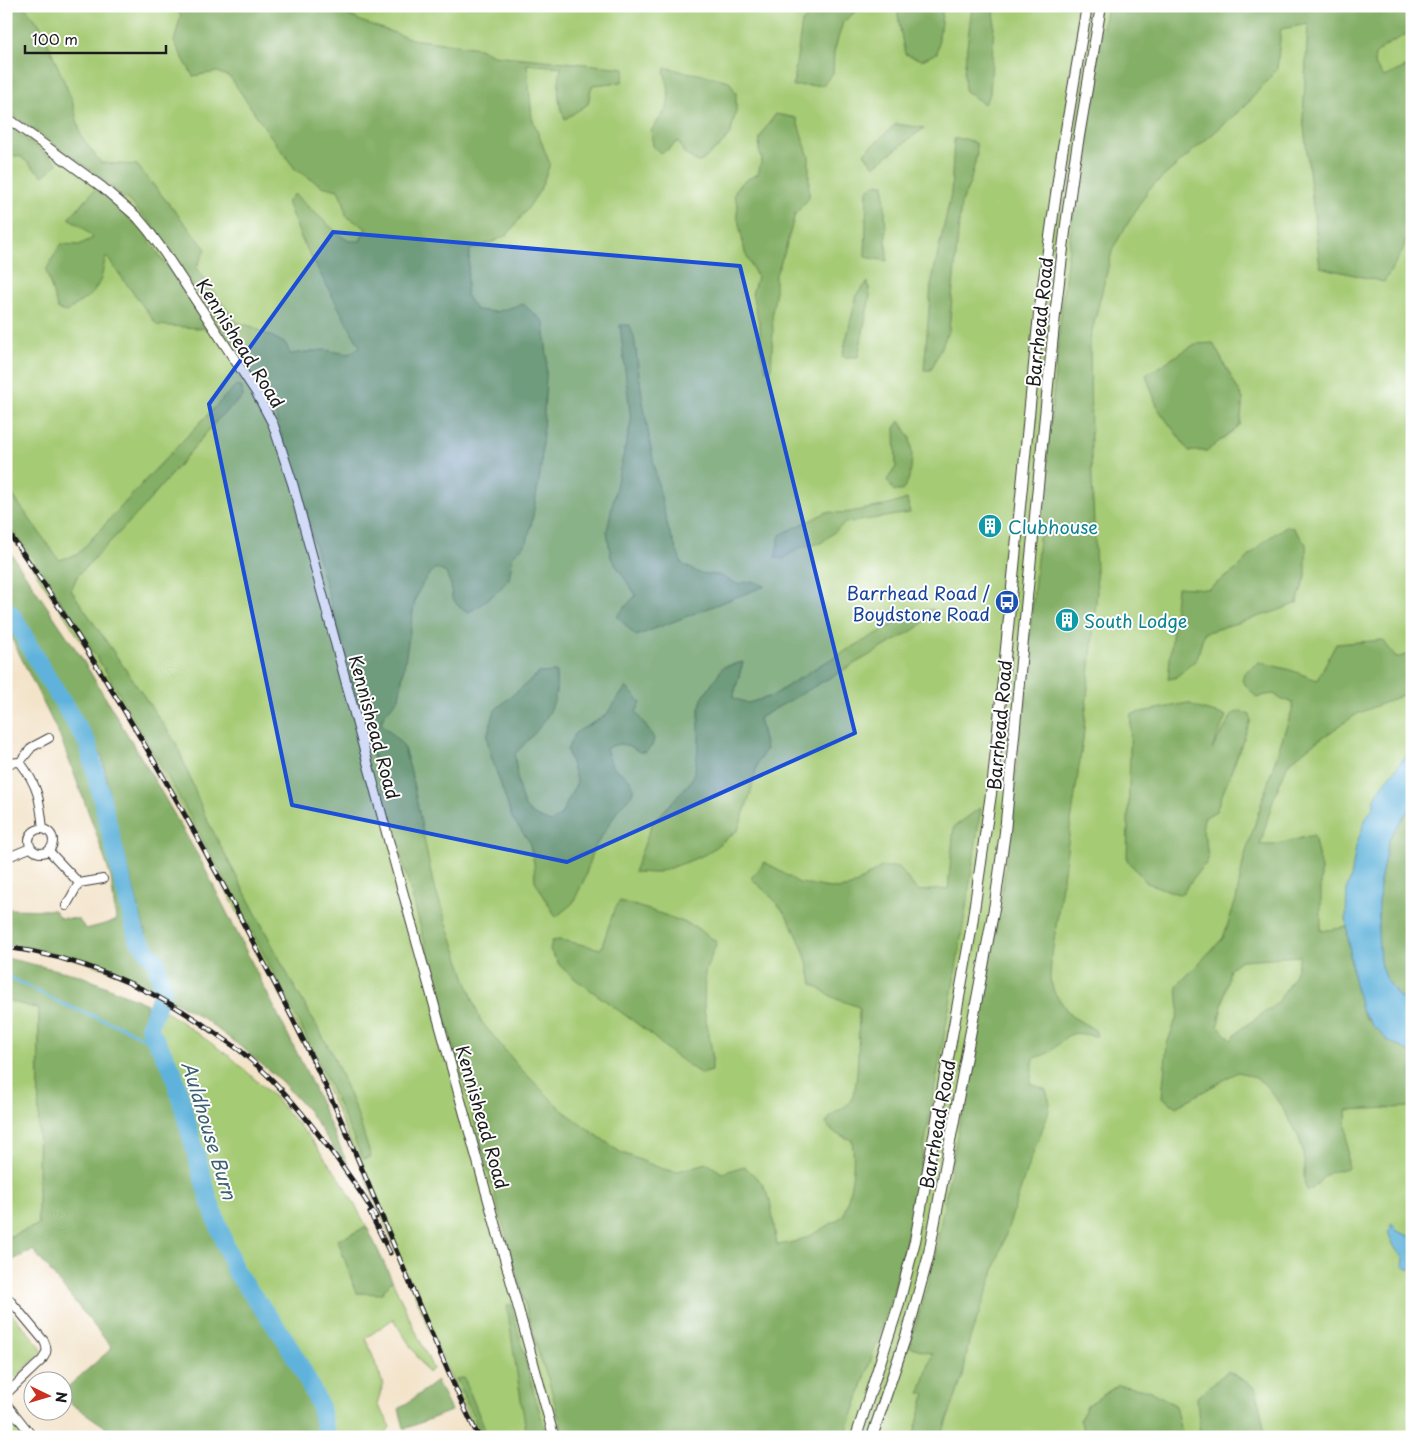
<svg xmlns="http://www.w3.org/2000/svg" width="1418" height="1443" font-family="'Playpen Sans',sans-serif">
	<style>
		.green { fill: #a6cb75; stroke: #617448 }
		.forest { fill: #84af66; stroke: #506641; fill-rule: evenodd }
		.water { fill: #5fb2db; stroke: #3e677c }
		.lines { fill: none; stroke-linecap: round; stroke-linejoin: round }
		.stream { stroke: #5fb2db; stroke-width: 3 }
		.river { stroke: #5fb2db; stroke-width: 18 }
		.minor-casing { stroke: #3c3a36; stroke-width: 10 }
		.tertiary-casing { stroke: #3c3a36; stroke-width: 11 }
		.secondary-casing { stroke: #3c3a36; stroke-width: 12 }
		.minor { stroke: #fff; stroke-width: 8 }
		.tertiary { stroke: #fff; stroke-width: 9 }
		.secondary { stroke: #fff; stroke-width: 10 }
		.rail-casing { stroke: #1c1c1c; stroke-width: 5 }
		.rail { stroke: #fff; stroke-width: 3; stroke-dasharray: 9; stroke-linecap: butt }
		.marked { fill: #1d4ed8; fill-opacity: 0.2; stroke: #1d4ed8; stroke-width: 4; stroke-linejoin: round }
		.labels { text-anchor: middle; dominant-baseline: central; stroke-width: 4; stroke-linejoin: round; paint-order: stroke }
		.street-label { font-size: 18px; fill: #1c1c1c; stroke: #fff }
		.culture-label { font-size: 18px; fill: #0d838f; stroke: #fff; text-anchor: start }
		.transit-label { font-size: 18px; fill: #164399; stroke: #fff; text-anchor: end }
		.water-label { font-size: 19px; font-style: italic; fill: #3a6072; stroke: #fff }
	</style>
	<rect width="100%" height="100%" fill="#fff"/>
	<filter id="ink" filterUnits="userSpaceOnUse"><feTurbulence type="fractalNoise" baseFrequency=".02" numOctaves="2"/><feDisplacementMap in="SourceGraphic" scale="10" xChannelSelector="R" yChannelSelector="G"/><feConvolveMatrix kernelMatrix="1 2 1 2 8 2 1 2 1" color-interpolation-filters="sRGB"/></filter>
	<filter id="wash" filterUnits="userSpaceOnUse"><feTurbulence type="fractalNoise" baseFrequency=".0096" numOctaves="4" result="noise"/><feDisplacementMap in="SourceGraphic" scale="20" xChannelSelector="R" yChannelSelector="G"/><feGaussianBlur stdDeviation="1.12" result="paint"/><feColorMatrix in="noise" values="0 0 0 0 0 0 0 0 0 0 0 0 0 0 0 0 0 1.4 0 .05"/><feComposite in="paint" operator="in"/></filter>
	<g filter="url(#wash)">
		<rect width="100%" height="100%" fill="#f3e3c9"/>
		<path class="green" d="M6,6h1406v1431h-933c-13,-24 -24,-50 -35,-75 -36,-80 -68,-162 -103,-242 -27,-61 -58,-121 -89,-180 -73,-142 -154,-280 -246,-411z
			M6,1000l33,9 -1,216 -32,13z
			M159,1008l8,4 65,46 41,38 36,41 32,43 26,47 -29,13 43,54 11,-14 41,89 -5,4 -35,-54 -27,19 17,46 -6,20 11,17 2,6 -7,10h-49l-46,-99 -48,-69 -28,-70 -36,-132 -24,-39z
			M6,1307l34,39 2,6 -28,27 -7,3z
			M6,1411l22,26h-22z"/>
		<path class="forest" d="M6,6h18l16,19 32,75 9,36 20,27 36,2 69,84 -10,19 40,54 17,5 33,17 4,10 34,-4 24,4 12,-7 -58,-107 -15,-38 7,-8 47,42 8,5h11l6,-13 -20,-12 -2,-13 -6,-13 -16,-4 -27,-17 -28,-38 -37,-54 -13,-5 -24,4 -19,-34 7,-27 -10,-9h158l34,16 49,17 67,9 14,7 132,13 -3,14 -29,3 -2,4 -3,15 -23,15c-9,-21 -7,-30 -4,-52l-34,-3 5,54 18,46 -10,26 -12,18 -20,26 -13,7 -25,9 -4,45 10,15 19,2 28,-8 21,18 3,36 -6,110 -9,53 -5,21 -14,14 -4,23 -10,11 -20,16 -10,6 -10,-5 -7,-9 -1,-13 -5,-12 -10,-5c-11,9 -16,19 -21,32l-16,98 -15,17 -3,8 22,22 8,27 22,111 47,137 39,47 43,43 58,42 40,16 15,4 32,-9 15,10 22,-7 18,17 8,17 7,45c25,-2 45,-15 66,-29 8,-24 13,-51 9,-76l-18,-7 -8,-9c6,-14 19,-14 25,-24 9,-15 7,-73 8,-93l-25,-9 -22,-14c-5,-29 -16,-58 -36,-82 -7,-8 -17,-16 -25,-24l14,-16 34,21 38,6 14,-2 30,-20h17l20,24 30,-2 6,-62 27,-20 -11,76 -17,103 -42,234 -19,77 -47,140h-281l-16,-59 -8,-20 -227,-819 -38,-125 -117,-182 -26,-28 -41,-34 -85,-60v-54l4,-5 -4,-4z
			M819,6h40l1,2 -17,14 -9,30 -1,21 -10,12 -30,1 9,-64z
			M897,6h46l-6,47 -15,7 -17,-6 -5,-25z
			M972,6h23l-5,88 -6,10 -19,-13 -1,-19z
			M1107,6h305v25l-27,15 -10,9 -1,9 10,13 28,-13v159l-10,29 -18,30 -64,-15 -17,-149 5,-94 -27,5 -4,40 -31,36 -98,85 -35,58 -23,91 1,116 6,137 -14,147 -32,222 -1,18 4,13 17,24 24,14 2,6c-9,0 -17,-4 -25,-2 -10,3 -14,13 -22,18 -5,3 -11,4 -16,6l-4,25 16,7 4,13 -2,12 -19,48 -40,123 -20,55 -6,35 -22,61h-28l12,-42 -5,-2 12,-39 -23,-8 19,-62 7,-30 65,-350 10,-69 52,-531 12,-98 24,-153z
			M665,68c9,0 13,3 20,4 15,2 29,5 44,9l7,12v18l-5,21 -3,5 -7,8 -19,16 -4,1 -7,-4 -7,-5 -6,-12 -9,8 -9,4 -7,-7 -2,-15c4,-6 9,-13 14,-20 6,-9 4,-29 -1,-38z
			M776,114l20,4 13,39v41l-14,16 -10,37 -10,26v20l-3,16 1,18 -2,40 -5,-1 -6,-23v-20l-8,-33 5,-17 -12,-24 -8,-39 1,-9 -4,-9 2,-8 8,-7 14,-7 4,-15 -3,-9 1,-12 6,-11z
			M6,124l52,39 -15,13 -22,-19 -15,-3z
			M896,124l28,4 -50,38 -10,-13z
			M954,139h12l10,4 1,11 -7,29 -9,20 -12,127 -18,40h-7l7,-85 20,-91z
			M874,184h10l3,77 -22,-4 2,-66z
			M96,188l47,43 66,98 -52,-4 -51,-69 -5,23 -8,14 -27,19 -8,-2 -12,-40 15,-26 18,1 14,-7 -8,-9 -16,-11z
			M868,282l2,14 -12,61h-16l15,-63z
			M620,325h10l4,12 9,65 12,69 13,57 14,36 17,9 19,2 19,9 15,-3 13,5 -129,50 -19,-20 19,-21 -25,-37 -4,-27 10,-49 14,-60z
			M1213,343l30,56 -3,26 -33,26h-18l-31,-42 -12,-34 49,-31z
			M236,385l6,3 1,9 -25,22 -77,91 -63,65 -7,15 105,153 29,73 85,163 42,74 25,60 14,44 -8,2 -48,-105 -86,-167 -56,-101 -65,-111 -75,-116 -27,-37v-36l53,74 18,-5 73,-80z
			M900,421l10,16 2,16 -1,17 -3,11 -6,10h-8l-7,-11 9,-13 -1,-39z
			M907,499l3,14 -65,10 -24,20 -22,5 -16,11 -8,-1 5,-23 47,-23 17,1 45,-8z
			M1286,526l7,2 13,16v32l-9,27 -20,8 -73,22 -7,26 -22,19 -7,1 9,-92 31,2 28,-19 26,-27z
			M6,546l75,111 70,117 50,87 105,210 48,107 -45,-66 -28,-31 -36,-31 -41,-31 -36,-21 1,-17 -9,-28 -13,-14 -35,-132 -10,-50 -96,-156z
			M934,609l-15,18 -160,91 7,31 -8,13 -8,33 -12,35 -32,24 -19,8 -32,11 -21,-1 18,-48 39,-43 4,-11 4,-27v-34l3,-10 21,-32 20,-5 -10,36 15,5 24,-7 48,-31 98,-54z
			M6,619l78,126 10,38 13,42 27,113 15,18 8,20 2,17c-49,-27 -99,-39 -153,-49v-35l48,1 6,8 18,1 8,10 30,-8 -5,-43 -16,-48 -34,-91 -48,-98 -7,-7z
			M1383,640l13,18 16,-5v38l-55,23 -47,32 -22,18 -14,33 -14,48h14l40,-10 7,34v62l26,-4 5,43 12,46 22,23 26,15v53l-66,3 2,58c-9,2 -18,3 -24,9 -6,5 -9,11 -16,14 -6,-9 -3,-21 -4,-30 -1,-7 -2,-14 -4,-20 -5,-14 -26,-48 -37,-58 -7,-6 -17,-9 -25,-11l-62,35 -14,-10 5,-53 12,-33 -2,-25 46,-48 13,-38 8,-42 38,-119 11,-31v-6l-11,-2 -8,-6 -8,1 -9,3 -15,-17 2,-8 15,-11 31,8 27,10 19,-36zM1300,956l-5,18 -17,28 -7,6 -29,20 -11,12 -13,-15 12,-57 11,-8z
			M556,672c0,6 1,13 0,20 -4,26 -24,44 -41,62 1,13 3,41 10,52 5,9 17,13 26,16l10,-7 16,-33 -10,-32 8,-17 31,-18 20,-28 15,15 -5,10 18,26 -2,8 -6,6h-7c-10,-8 -21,-11 -33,-3l6,17 18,14 4,8 -3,8 -12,12 -27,44 -7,26 -12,25 -17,14 -21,-36 -1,-18 -5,-22 -17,-23 -23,-68 -2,-14 8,-26 44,-37z
			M1188,703l13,6 25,7 -14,33 21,-35 7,-3 10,4 1,5 -35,91 -12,7 -2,12 4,11 2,18 -2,5 -5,4 -20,27 -34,-12 -20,-23 4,-146z
			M1412,806v69l-8,31 -1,27 9,37v37c-17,-8 -28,-27 -32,-45 -6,-29 -1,-98 10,-125 5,-12 14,-22 22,-31z
			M620,901l39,12 35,13 23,16 -12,30 -1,37 8,42v20l-11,3 -30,-21 -24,-22 -73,-53 -14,-12 -10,-16 2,-9 7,-1 7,1 35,8 13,-39z
			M6,958l73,17 68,29c-8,27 5,46 23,66l39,140 24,63 43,61 31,55 14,48h-201l-57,-39v-7l49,-43 -79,-98 -24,12 -3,-2v-22l32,-13 1,-216 -33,-9z
			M367,1227l25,53 -11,14 -25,-1 -18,-53z
			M511,1304l23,89 13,44h-20l-13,-82 -7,-49z
			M1228,1371l28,17 9,45 -2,4h-63l-3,-40z
			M464,1378l22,54 5,5h-8l-27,-58z
			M437,1381l14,30 -44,17h-3l-5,-19z
			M1118,1385l33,6 24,14 7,32h-96l-6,-18 8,-14z"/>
		<path class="water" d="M1412,748v57l-19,27 -4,7 -9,42 -2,52 2,29 5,15 13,19 14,11v47l-26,-15 -14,-14 -11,-16 -9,-39 -6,-52 1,-31 4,-9 5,-32 10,-28 7,-11 2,-9 7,-12z
			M1391,1223l2,1 4,7 15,6v32h-4l-5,-3 1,-8c-9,-7 -12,-16 -16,-26l3,-3z"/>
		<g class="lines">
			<path class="stream" d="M6,975l57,29 66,26 14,8 13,4"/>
			<path class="river" d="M6,609l8,9 27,49 47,77 49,194 19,23 7,29 -14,38 23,41 37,131 26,71 50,68 17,30 17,35 8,33"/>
		</g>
	</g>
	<g filter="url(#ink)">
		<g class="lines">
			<g class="minor-casing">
				<path id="minor" d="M20,762c18,24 20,37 23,67
					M6,763l14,-1 12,-15 17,-9
					M29 841a12 12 0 1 1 24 0a12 12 0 1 1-24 0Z
					M49,851l30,32
					M6,858l24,-10
					M66,906l13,-23 24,-4
					M6,1298l3,1 35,42c4,8 3,12 -2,19l-36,34
					M6,1403l27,34"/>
			</g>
			<g class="tertiary-casing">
				<path id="tertiary" d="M6,117l96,70 35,30 11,13 16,22 92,140 17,32 20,61 99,368 162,584"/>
			</g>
			<g class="secondary-casing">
				<path id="secondary" d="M856,1437l42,-130 17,-66 56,-310 22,-151 46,-466 22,-155 26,-153
					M872,1437l38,-113 18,-66 67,-355 10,-71 23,-245 27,-272 10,-83 9,-66 27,-160"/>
			</g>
			<use href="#minor" class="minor"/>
			<use href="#tertiary" class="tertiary"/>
			<use href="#secondary" class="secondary"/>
			<g class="rail-casing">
				<path id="rail" d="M6,529c92,131 173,269 246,411 31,59 62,119 89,180 35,80 67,162 103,242 11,25 22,51 35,75
					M6,947c78,11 149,42 212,88 8,6 17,11 25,18 30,25 56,55 79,86 20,26 38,51 54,78
					M370,1213l20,40"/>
			</g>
			<use href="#rail" class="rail"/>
		</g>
	</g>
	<path class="marked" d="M333,232l407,34 115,467 -288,129 -275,-57 -83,-401z"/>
	<defs>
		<g id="building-disc" transform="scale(1.25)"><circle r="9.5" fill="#0f9aa8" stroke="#fff"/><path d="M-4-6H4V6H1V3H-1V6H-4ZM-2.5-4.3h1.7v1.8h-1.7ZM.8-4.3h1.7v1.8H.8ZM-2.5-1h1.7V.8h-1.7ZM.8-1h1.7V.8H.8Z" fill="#fff"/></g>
		<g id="bus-disc" transform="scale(1.25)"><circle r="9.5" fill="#1a4fb4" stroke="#fff"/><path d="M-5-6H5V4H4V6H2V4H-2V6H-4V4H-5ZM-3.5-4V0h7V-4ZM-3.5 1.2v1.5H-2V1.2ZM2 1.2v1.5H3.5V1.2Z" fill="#fff"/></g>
	</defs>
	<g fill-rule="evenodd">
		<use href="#building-disc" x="990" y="526"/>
		<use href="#bus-disc" x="1007" y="602"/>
		<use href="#building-disc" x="1067" y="620"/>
	</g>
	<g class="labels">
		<g class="street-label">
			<text transform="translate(1039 322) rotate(-84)">Barrhead Road</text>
			<text transform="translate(241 343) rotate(58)">Kennishead Road</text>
			<text transform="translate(999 725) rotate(-85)">Barrhead Road</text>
			<text transform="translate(375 727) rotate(75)">Kennishead Road</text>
			<text transform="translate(483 1117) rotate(74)">Kennishead Road</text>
			<text transform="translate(937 1124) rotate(-80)">Barrhead Road</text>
		</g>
		<g class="culture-label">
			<text x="1008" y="526">Clubhouse</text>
			<text x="1084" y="620">South Lodge</text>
		</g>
		<g class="transit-label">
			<text x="990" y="592">Barrhead Road /<tspan x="990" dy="21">Boydstone Road</tspan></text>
		</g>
		<g class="water-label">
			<text transform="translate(210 1130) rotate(73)">Auldhouse Burn</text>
		</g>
	</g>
	<rect width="1418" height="1443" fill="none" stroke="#fff" stroke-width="25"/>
	<g transform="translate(48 1396) rotate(95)"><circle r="24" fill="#ffffff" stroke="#a4a4a4"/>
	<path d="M0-4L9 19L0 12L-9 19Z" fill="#c8321e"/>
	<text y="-8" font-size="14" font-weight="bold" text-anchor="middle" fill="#1c1c1c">N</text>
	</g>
	<path d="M25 45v8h141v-8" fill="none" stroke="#1c1c1c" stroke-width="2.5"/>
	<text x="32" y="45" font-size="15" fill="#1c1c1c" stroke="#ffffff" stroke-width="4" paint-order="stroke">100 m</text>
</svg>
